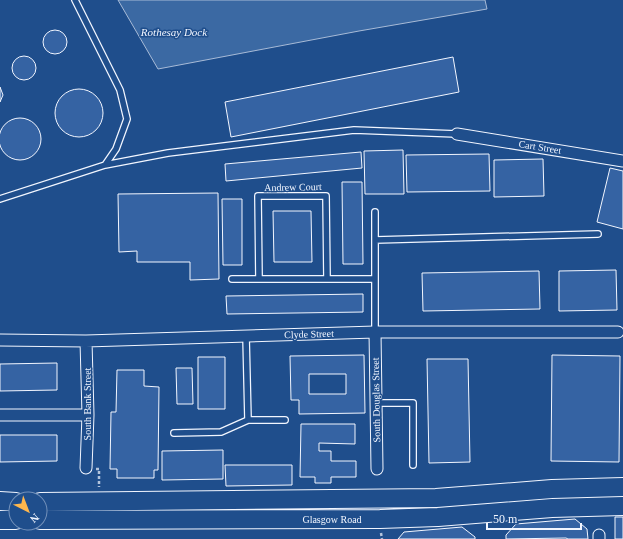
<svg xmlns="http://www.w3.org/2000/svg" width="623" height="539" font-family="'Times New Roman',serif">
	<style>
		.water { fill: #3b69a3; stroke: #a8bbd7 }
		.building { fill: #3563a3; stroke: #f2f6ff; fill-rule: evenodd }
		.lines { fill: none; stroke-linecap: round; stroke-linejoin: round }
		.service-casing { stroke: #f2f6ff; stroke-width: 8 }
		.minor-casing { stroke: #f2f6ff; stroke-width: 13 }
		.primary-casing { stroke: #f2f6ff; stroke-width: 20 }
		.path { stroke: #b3c4dc; stroke-width: 2.5; stroke-dasharray: 3 2; stroke-linecap: butt }
		.service { stroke: #1f4e8c; stroke-width: 5.5 }
		.minor { stroke: #1f4e8c; stroke-width: 11 }
		.primary { stroke: #1f4e8c; stroke-width: 18 }
		.labels { text-anchor: middle; dominant-baseline: central; stroke-width: 3; stroke-linejoin: round; paint-order: stroke }
		.street-label { font-size: 10px; fill: #f2f6ff; stroke: #1f4e8c }
		.water-label { font-size: 11px; font-style: italic; fill: #f2f6ff; stroke: #1f4e8c }
	</style>
	<rect width="100%" height="100%" fill="#1f4e8c"/>
	<path class="water" d="M118,0h367l2,9 -128,22 -201,38z"/>
	<path class="building" d="M43 42a12 12 0 1 1 24 0a12 12 0 1 1-24 0Z
		M12 68a12 12 0 1 1 24 0a12 12 0 1 1-24 0Z
		M453,57l6,35 -228,45 -6,-35z
		M0,87l3,8 -3,7z
		M55 113a24 24 0 1 1 48 0a24 24 0 1 1-48 0Z
		M-1 139a21 21 0 1 1 42 0a21 21 0 1 1-42 0Z
		M403,150l1,44h-39l-1,-43z
		M361,152l1,16 -136,13 -1,-17z
		M489,154l1,37 -83,1 -1,-37z
		M543,159l1,37 -50,1v-37z
		M610,168l13,3v58l-26,-7z
		M342,182h20l1,82h-20z
		M218,193l1,86 -29,1v-18h-53v-11l-18,1 -1,-58z
		M222,199h20v66h-19z
		M273,211h38l1,51h-38z
		M616,270l1,40 -58,1v-40z
		M539,271l1,38 -117,2 -1,-38z
		M363,294v18l-136,2 -1,-18z
		M364,355l1,58 -66,1v-14h-8l-1,-44zM309,374h37v20h-37z
		M552,355l68,1 -1,106 -68,-1z
		M198,357h27v52h-27z
		M427,359h41l2,103 -41,1z
		M57,363v27l-57,1v-27z
		M176,368h16l1,36h-16z
		M117,370h27v16l15,1 -1,83h-4v8h-37v-9h-7l1,-57h5z
		M301,424h54v20l-36,-1v8h12v10h25v16h-25v6h-16v-6h-15z
		M0,435h57v26l-57,1z
		M223,450v29l-61,1v-29z
		M225,465h67v20l-66,1z
		M615,517h8v22h-8z
		M575,519l12,10 1,10h-20l-2,-1 -60,1v-4l10,-11z
		M462,527l13,10v2h-77l6,-7z"/>
	<g class="lines">
		<g class="service-casing">
			<path id="service" d="M105,165l63,-12 186,-23 103,4
				M0,199l105,-34 11,-16 11,-30 -7,-29 -45,-90
				M375,212v120
				M375,240l223,-6
				M232,279h143
				M259,279l-1,-83h68l1,83
				M246,336l2,84
				M376,403h37v62
				M174,433l47,-1 27,-12h37"/>
		</g>
		<g class="minor-casing">
			<path id="minor" d="M457,134l166,27
				M375,332l2,137
				M0,340l86,1 289,-9h243
				M86,341l2,74 -2,53
				M0,415h88
				M599,535v4"/>
		</g>
		<g class="primary-casing">
			<path id="primary" d="M0,501l16,1
				M40,502l396,-4 116,-9 71,-2
				M0,520h16
				M40,520l340,-1 58,-2 114,-9 71,-2"/>
		</g>
		<path class="path" d="M96,469h3v18
			M381,533l1,6"/>
		<use href="#service" class="service"/>
		<use href="#minor" class="minor"/>
		<use href="#primary" class="primary"/>
	</g>
	<g class="labels">
		<g class="street-label">
			<text transform="translate(540 147) rotate(9)">Cart Street</text>
			<text transform="translate(293 187) rotate(-1)">Andrew Court</text>
			<text transform="translate(309 334) rotate(-2)">Clyde Street</text>
			<text transform="translate(376 400) rotate(-91)">South Douglas Street</text>
			<text transform="translate(87 404) rotate(-90)">South Bank Street</text>
			<text x="332" y="519">Glasgow Road</text>
		</g>
		<g class="water-label">
			<text x="174" y="32">Rothesay Dock</text>
		</g>
	</g>
	<g transform="translate(28 511) rotate(138)"><circle r="19" fill="#1f4e8c" stroke="#7391ba"/>
	<path d="M0-3L7 15L0 10L-7 15Z" fill="#ffb74d"/>
	<text y="-6" font-size="11" font-weight="bold" text-anchor="middle" fill="#f2f6ff">N</text>
	</g>
	<path d="M487 523v6h94v-6" fill="none" stroke="#f2f6ff" stroke-width="2"/>
	<text x="493" y="523" font-size="12" fill="#f2f6ff" stroke="#1f4e8c" stroke-width="3" paint-order="stroke">50 m</text>
</svg>
